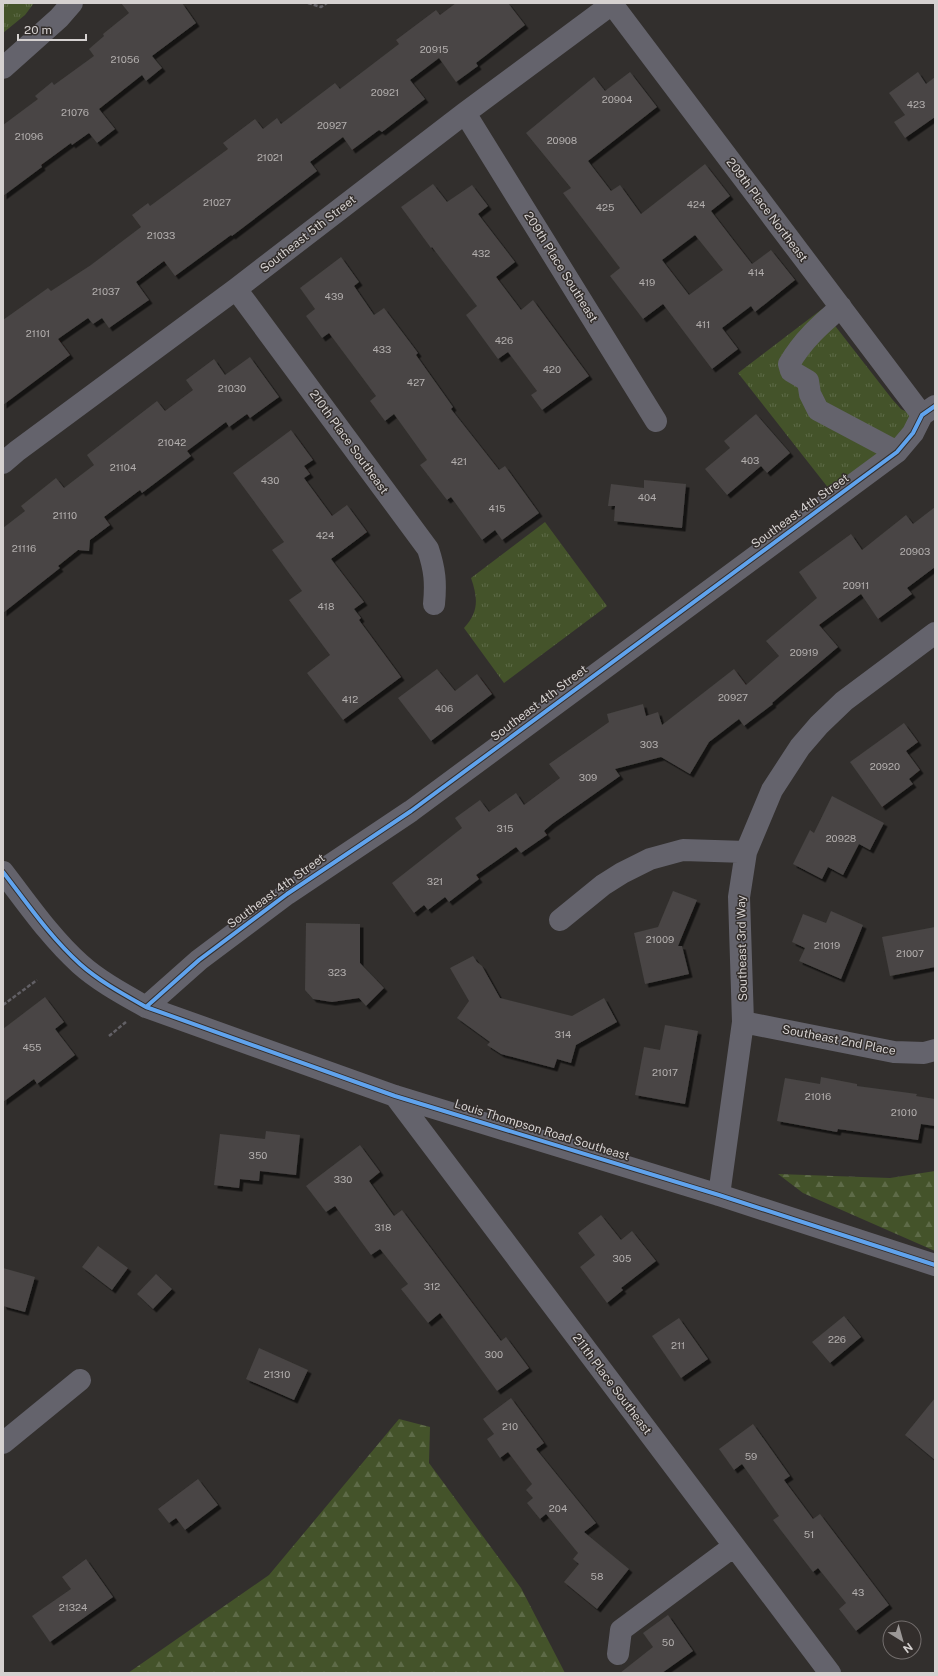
<svg xmlns="http://www.w3.org/2000/svg" width="938" height="1676" font-family="'Public Sans',sans-serif">
	<style>
		.forest { fill: url(#forest-firs) }
		.park { fill: url(#park-tufts) }
		.building { fill: #484544; fill-rule: evenodd; filter: url(#shadow) }
		.lines { fill: none; stroke-linecap: round; stroke-linejoin: round }
		.path { stroke: #626065; stroke-width: 2.5; stroke-dasharray: 4 2; stroke-linecap: butt }
		.minor { stroke: #64636c; stroke-width: 22 }
		.cycleway-casing { stroke: #332e2c; stroke-width: 6 }
		.cycleway { stroke: #60a3ed; stroke-width: 4 }
		.labels { text-anchor: middle; dominant-baseline: central; stroke-width: 3; stroke-linejoin: round; paint-order: stroke }
		.number-label { font-size: 10px; fill: #b2aead }
		.street-label { font-size: 12px; fill: #d5d1d0; stroke: #332e2c }
	</style>
	<defs>
		<pattern id="forest-firs" width="22" height="20" patternUnits="userSpaceOnUse"><rect width="22" height="20" fill="#44532a"/><path d="M5 1l3.5 6h-7zM16 11l3.5 6h-7z" fill="#5e6b48"/></pattern>
		<pattern id="park-tufts" width="24" height="20" patternUnits="userSpaceOnUse"><rect width="24" height="20" fill="#44532a"/><path d="M3 7l-1-3M5 7V3M7 7l1-3M15 17l-1-3M17 17v-4M19 17l1-3" fill="none" stroke="#5e6b48"/></pattern>
		<filter id="shadow"><feDropShadow dx="3.5" dy="3.5" stdDeviation="0" flood-color="#0009"/></filter>
	</defs>
	<rect width="100%" height="100%" fill="#322f2d"/>
	<path class="forest" d="M935,1171v80l-132,-58 -25,-19 112,4z
		M399,1419l31,8 -1,36 92,125 44,85h-437l141,-98z"/>
	<path class="park" d="M3,3h31l-9,12 -22,18z
		M822,309l70,90 9,10 10,5 -6,17 -72,63 -95,-121z
		M545,522l62,84 -103,77 -40,-55c15,-16 14,-30 7,-50z"/>
	<path class="building" d="M121,3h61l14,20 -44,33 10,12 -16,13 -4,-6 -43,34 16,20 -18,14 -8,-10 -17,12 -1,-2 -30,22 1,2 -39,29v-71l35,-26 -3,-3 17,-14 2,3 40,-29 -5,-7 15,-13 -1,-2 26,-21z
		M456,3h52l17,22 -49,38 2,3 -22,16 -17,-24 -29,22 15,19 -43,33 -3,-2 -27,20 -9,-13 -33,25 7,9 -85,65 -1,-1 -56,41 -11,-15 -28,21 13,18 -40,28 -7,-10 -9,6 -5,-6 -30,21 12,16 -67,50v-85l45,-32 3,3 40,-26 50,-38 -9,-12 16,-12 2,3 78,-57 -5,-6 32,-24 8,10 14,-11 4,6 54,-41 5,6 59,-45 -3,-4 40,-30 4,5z
		M630,72l27,35 -69,54 23,30 9,-6 21,29 64,-50 25,32 -19,15 23,30 18,23 19,-14 24,30 -40,32 -4,-6 -29,22 16,21 -26,20 -49,-65 -20,15 -33,-43 10,-8 -57,-75 8,-5 -45,-55 68,-56 11,14zM695,235l28,35 -34,25 -27,-35z
		M918,72l8,12 9,-7v40l-30,21 -11,-16 11,-7 -16,-22z
		M433,184l14,18 25,-17 16,21 -10,8 37,48 -19,15 25,33 12,-10 56,76 -47,34 -11,-15 6,-4 -29,-39 -10,7 -32,-44 11,-9 -45,-59 -1,1 -30,-41z
		M341,257l18,25 -5,4 20,29 10,-7 34,45 -2,2 37,52 -2,2 48,61 6,-4 34,47 -37,27 -7,-10 -13,10 -31,-43 -4,3 -27,-35 7,-5 -33,-46 -9,7 -15,-20 6,-5 -47,-63 -7,5 -16,-22 9,-7 -15,-21z
		M250,357l29,40 -29,21 -3,-4 -18,13 -3,-5 -39,29 4,5 -49,37 -2,-3 -36,27 6,8 -20,15 -1,11 -11,-1 -20,16 2,2 -57,45v-85l22,-17 -4,-5 35,-28 8,10 30,-23 -7,-10 70,-54 8,10 28,-21 -7,-10 28,-21 11,16z
		M756,414l34,39 -23,20 -6,-7 -34,29 -22,-26 25,-21 -6,-7z
		M291,430l22,30 -9,6 6,8 -6,4 28,38 15,-11 20,27 -36,27 33,43 -10,7 7,9 -2,2 42,57 -58,43 -36,-47 23,-18 -41,-55 13,-9 -30,-41 12,-8 -51,-69z
		M644,480l42,4 -4,44 -68,-7 1,-15h-7l3,-22 33,4z
		M935,507v60l-28,21 5,6 -34,25 -17,-25 -42,31 19,22 -66,56 1,1 -29,22 -5,-7 -30,23 -19,32 -29,-17 -46,12 5,7 -68,48 -8,7 3,4 -26,18 -5,-6 -40,28 3,4 -30,23 -4,-5 -17,13 -4,-5 -10,8 -22,-30 70,-55 -7,-10 25,-18 9,12 27,-19 8,12 36,-27 -11,-14 60,-42 -2,-8 36,-10 3,12 12,-4 4,13 72,-56 12,16 33,-29 -13,-15 51,-43 -18,-26 52,-38 11,16 44,-35 7,9z
		M437,669l18,22 22,-17 15,20 -61,47 -33,-43z
		M904,723l14,19 -12,9 14,19 -11,9 4,5 -31,23 -32,-45z
		M832,796l52,27 -14,27 -11,-6 -16,31 -15,-8 -6,12 -29,-15 17,-34 4,3z
		M673,891l24,9 -19,46h4l7,28 -44,10 -11,-51 24,-6z
		M831,911l32,14 -22,54 -42,-18 6,-13 -13,-6 11,-28 23,9z
		M306,923l54,1v39l24,25 -18,18 -7,-8 -27,4 -19,-3 -8,-9z
		M935,927v40l-45,9 -8,-39z
		M473,956l4,6 5,4 18,32 72,18 32,-18 13,24 -41,23 -5,18 -14,-4 -3,9 -53,-14 -14,-9 3,-3 -33,-24 12,-17 -19,-33z
		M45,997l19,25 -9,7 20,26 -38,29 -3,-5 -31,23v-73z
		M665,1025l33,6 -13,73 -50,-9 9,-48 16,3z
		M821,1077l36,7v2l60,8 -1,2 19,3v27l-14,-2 -3,16 -80,-11 -1,3 -60,-11 8,-43 35,6z
		M266,1131l34,4 -4,40 -36,-4 -1,10 -19,-2 -1,9 -25,-3 6,-51 45,5z
		M360,1145l20,27 -11,9 25,35 8,-6 99,131 5,-4 23,31 -32,23 -57,-78 -12,10 -27,-34 7,-5 -28,-35 -9,6 -36,-49 -9,6 -20,-26z
		M601,1215l20,25 11,-9 24,30 -35,27 2,2 -16,13 -27,-36 15,-12 -17,-22z
		M98,1246l30,22 -16,22 -30,-23z
		M3,1268l32,9 -10,35 -22,-6z
		M156,1274l16,15 -19,20 -16,-15z
		M844,1316l17,21 -31,26 -18,-21z
		M679,1318l29,41 -27,19 -29,-42z
		M259,1348l49,22 -14,30 -48,-21z
		M511,1398l33,45 -8,6 60,74 -12,9 45,37 -32,40 -33,-27 15,-18 -6,-5 5,-6 -32,-39 -6,5 -13,-16 6,-5 -7,-8 6,-6 -24,-32 -8,6 -13,-19 7,-5 -11,-15z
		M935,1398v62l-30,-25z
		M753,1424l37,52 -6,4 29,39 7,-5 69,91 -33,26 -17,-22 7,-6 -28,-35 -5,4 -40,-52 6,-4 -37,-52 -8,6 -15,-21z
		M198,1479l20,26 -33,25 -9,-12 -7,5 -11,-14z
		M86,1559l27,38 -63,45 -18,-26 39,-27 -9,-12z
		M668,1615l25,36 -31,22h-42l33,-26 -10,-14z"/>
	<g class="lines">
		<path class="path" d="M308,3l13,4 6,-4
			M3,1005l34,-25
			M109,1036l17,-14"/>
		<path class="minor" d="M3,68l56,-50 13,-15
			M465,113l191,308
			M236,289l192,260c7,21 8,34 6,55
			M841,307c-21,18 -38,33 -52,57l2,7 17,10 2,13 8,16 79,42
			M3,463l14,-12 219,-162 229,-176 147,-109 310,411
			M3,872c24,31 47,65 77,92 19,17 43,30 66,43l249,89 324,99 216,70
			M560,920l43,-35 19,-12 28,-14 33,-9 63,2
			M146,1007l53,-47 88,-66 124,-83 486,-359 16,-19 9,-18 13,-9
			M743,1022l151,30 30,1 11,-3
			M395,1096l435,577
			M719,1195l24,-173 -4,-125 7,-45 26,-62 28,-43 19,-22 25,-24 91,-68
			M3,1443l77,-63
			M618,1654l3,-24 113,-84"/>
		<g class="cycleway-casing">
			<path id="cycleway" d="M3,872c24,31 47,65 77,92 19,17 43,30 66,43l249,89 324,99 216,70
				M146,1007l53,-47 88,-66 124,-83 486,-359 16,-19 9,-18 13,-9"/>
		</g>
		<use href="#cycleway" class="cycleway"/>
	</g>
	<g class="labels">
		<g class="number-label">
			<text x="434" y="49">20915</text>
			<text x="125" y="59">21056</text>
			<text x="385" y="92">20921</text>
			<text x="617" y="99">20904</text>
			<text x="916" y="104">423</text>
			<text x="75" y="112">21076</text>
			<text x="332" y="125">20927</text>
			<text x="29" y="136">21096</text>
			<text x="562" y="140">20908</text>
			<text x="270" y="157">21021</text>
			<text x="217" y="202">21027</text>
			<text x="696" y="204">424</text>
			<text x="605" y="207">425</text>
			<text x="161" y="235">21033</text>
			<text x="481" y="253">432</text>
			<text x="756" y="272">414</text>
			<text x="647" y="282">419</text>
			<text x="106" y="291">21037</text>
			<text x="334" y="296">439</text>
			<text x="703" y="324">411</text>
			<text x="38" y="333">21101</text>
			<text x="504" y="340">426</text>
			<text x="382" y="349">433</text>
			<text x="552" y="369">420</text>
			<text x="416" y="382">427</text>
			<text x="232" y="388">21030</text>
			<text x="172" y="442">21042</text>
			<text x="750" y="460">403</text>
			<text x="459" y="461">421</text>
			<text x="123" y="467">21104</text>
			<text x="270" y="480">430</text>
			<text x="647" y="497">404</text>
			<text x="497" y="508">415</text>
			<text x="65" y="515">21110</text>
			<text x="325" y="535">424</text>
			<text x="24" y="548">21116</text>
			<text x="915" y="551">20903</text>
			<text x="856" y="585">20911</text>
			<text x="326" y="606">418</text>
			<text x="804" y="652">20919</text>
			<text x="733" y="697">20927</text>
			<text x="350" y="699">412</text>
			<text x="444" y="708">406</text>
			<text x="649" y="744">303</text>
			<text x="885" y="766">20920</text>
			<text x="588" y="777">309</text>
			<text x="505" y="828">315</text>
			<text x="841" y="838">20928</text>
			<text x="435" y="881">321</text>
			<text x="660" y="939">21009</text>
			<text x="827" y="945">21019</text>
			<text x="910" y="953">21007</text>
			<text x="337" y="972">323</text>
			<text x="563" y="1034">314</text>
			<text x="32" y="1047">455</text>
			<text x="665" y="1072">21017</text>
			<text x="818" y="1096">21016</text>
			<text x="904" y="1112">21010</text>
			<text x="258" y="1155">350</text>
			<text x="343" y="1179">330</text>
			<text x="383" y="1227">318</text>
			<text x="622" y="1258">305</text>
			<text x="432" y="1286">312</text>
			<text x="837" y="1339">226</text>
			<text x="678" y="1345">211</text>
			<text x="494" y="1354">300</text>
			<text x="277" y="1374">21310</text>
			<text x="510" y="1426">210</text>
			<text x="751" y="1456">59</text>
			<text x="558" y="1508">204</text>
			<text x="809" y="1534">51</text>
			<text x="597" y="1576">58</text>
			<text x="858" y="1592">43</text>
			<text x="73" y="1607">21324</text>
			<text x="668" y="1642">50</text>
		</g>
		<g class="street-label">
			<text transform="translate(767 210) rotate(53)">209th Place Northeast</text>
			<text transform="translate(308 234) rotate(-38)">Southeast 5th Street</text>
			<text transform="translate(561 267) rotate(58)">209th Place Southeast</text>
			<text transform="translate(349 442) rotate(54)">210th Place Southeast</text>
			<text transform="translate(800 511) rotate(-36)">Southeast 4th Street</text>
			<text transform="translate(539 703) rotate(-37)">Southeast 4th Street</text>
			<text transform="translate(276 891) rotate(-36)">Southeast 4th Street</text>
			<text transform="translate(742 948) rotate(-91)">Southeast 3rd Way</text>
			<text transform="translate(839 1040) rotate(11)">Southeast 2nd Place</text>
			<text transform="translate(542 1130) rotate(17)">Louis Thompson Road Southeast</text>
			<text transform="translate(612 1384) rotate(53)">211th Place Southeast</text>
		</g>
	</g>
	<rect width="938" height="1676" fill="none" stroke="#d5d1d0" stroke-width="8"/>
	<g transform="translate(902 1640) rotate(143)"><circle r="19" fill="#332e2c" stroke="#746f6e"/>
	<path d="M0-3L7 15L0 10L-7 15Z" fill="#9c9897"/>
	<text y="-6" font-size="11" font-weight="bold" text-anchor="middle" fill="#d5d1d0">N</text>
	</g>
	<path d="M18 34v6h68v-6" fill="none" stroke="#d5d1d0" stroke-width="2"/>
	<text x="24" y="34" font-size="12" fill="#d5d1d0" stroke="#332e2c" stroke-width="3" paint-order="stroke">20 m</text>
</svg>
